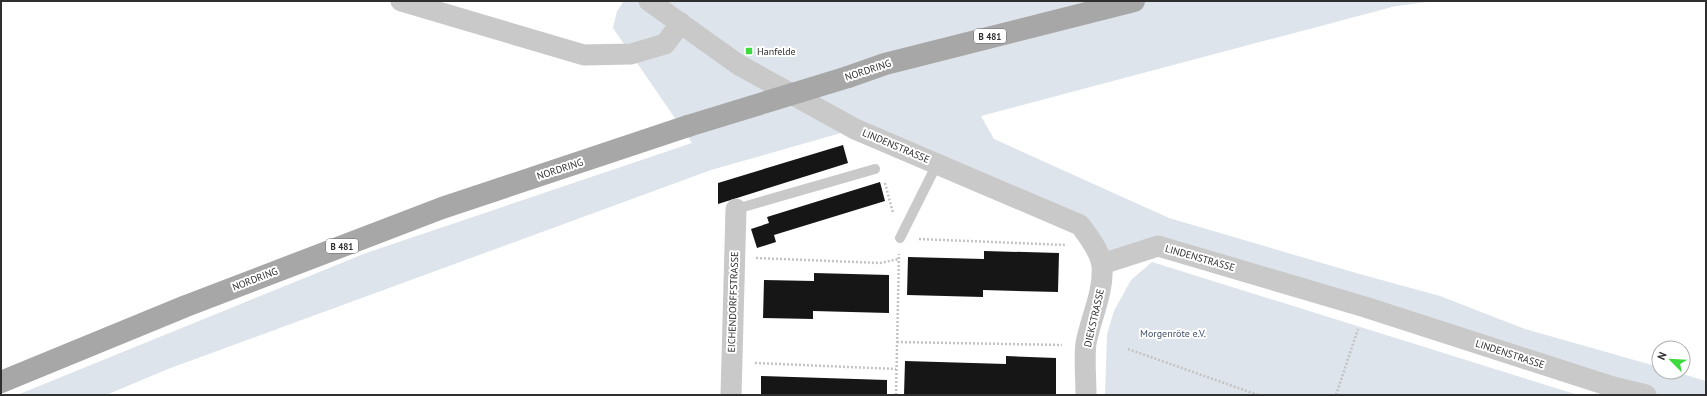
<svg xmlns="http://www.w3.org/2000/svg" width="1707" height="396" font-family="'PT Sans',sans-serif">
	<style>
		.green { fill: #dee4eb }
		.building { fill: #161616 }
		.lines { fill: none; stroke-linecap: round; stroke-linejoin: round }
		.path { stroke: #c3c3c3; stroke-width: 2.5; stroke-dasharray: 2 2; stroke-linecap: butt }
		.lane { stroke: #c9c9c9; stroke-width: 10 }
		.street { stroke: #c9c9c9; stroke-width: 21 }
		.primary { stroke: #a7a7a7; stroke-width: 22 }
		.primary-bridge { stroke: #a7a7a7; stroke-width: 22 }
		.poi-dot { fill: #3dda3f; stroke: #fff; stroke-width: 1.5 }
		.labels { text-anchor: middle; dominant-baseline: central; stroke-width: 4; stroke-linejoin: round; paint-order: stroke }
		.shield { fill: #fff; stroke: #6d6d6d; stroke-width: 1 }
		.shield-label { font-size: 9px; font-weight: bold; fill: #2f2f2f }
		.poi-label { font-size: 10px; fill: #2f2f2f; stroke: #fff; text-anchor: start }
		.street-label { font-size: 10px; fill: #2f2f2f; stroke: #fff }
		.park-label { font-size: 10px; fill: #3f4e68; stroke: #fff }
	</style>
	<rect width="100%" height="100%" fill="#fff"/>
	<path class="green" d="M624,1h811l-39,5 -415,110 13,23 175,79 187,55 84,23 85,33 134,38v5h17l30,9v14h-60l-488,-149 -56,18 -22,-39 -225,-96 -144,41 -543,199 -62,26h-89l349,-142 326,-110 -79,-115 4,-17z
		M1152,262l426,133h-473l2,-61 7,-23 17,-31z"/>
	<path class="building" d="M843,145l5,18 -130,41v-21z
		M880,182l5,19 -111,34 2,7 -19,6 -6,-19 18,-6 -2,-6z
		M984,251l75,2 -1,39 -75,-2v7l-76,-2 1,-38 76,2z
		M814,273l75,2v38l-76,-2v8l-50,-1 1,-38 50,1z
		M1006,356l50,2v37h-152l1,-34 101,3z
		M761,376l126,4v15h-126z"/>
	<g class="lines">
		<path class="path" d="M885,183l8,30
			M919,239l147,6
			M756,258l124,5 19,-4
			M897,342l165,3
			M1128,349l130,46
			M755,363l141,6
			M896,395l3,-141
			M1336,395l22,-66"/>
		<path class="lane" d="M736,209l139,-40
			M900,238l37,-74"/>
		<path class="street" d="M401,1l183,54 47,-1 34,-10 16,-21
			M649,1l90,64 116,64 225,96c8,11 21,27 22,41 2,26 -11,51 -16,77 -2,16 0,35 0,52
			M1102,264l56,-18 207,61 248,80 33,8
			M731,395l5,-186"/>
		<path class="primary" d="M848,77l37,-13 249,-63
			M1,382l185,-76 256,-98 246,-82"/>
		<path class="primary-bridge" d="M688,126l160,-49"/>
	</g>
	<rect class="poi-dot" x="745" y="47" width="8" height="8" rx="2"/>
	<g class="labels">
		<g class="shield">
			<rect x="974" y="29" width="32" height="14" rx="3"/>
			<rect x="326" y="239" width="32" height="14" rx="3"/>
		</g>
		<g class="shield-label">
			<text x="990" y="36">B 481</text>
			<text x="342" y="246">B 481</text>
		</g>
		<g class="poi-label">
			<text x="757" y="51">Hanfelde</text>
		</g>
		<g class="street-label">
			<text transform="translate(868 70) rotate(-18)">NORDRING</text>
			<text transform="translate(896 146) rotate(23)">LINDENSTRASSE</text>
			<text transform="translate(560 169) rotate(-18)">NORDRING</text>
			<text transform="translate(1200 258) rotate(16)">LINDENSTRASSE</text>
			<text transform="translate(255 279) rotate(-21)">NORDRING</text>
			<text transform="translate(733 302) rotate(-88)">EICHENDORFFSTRASSE</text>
			<text transform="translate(1094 318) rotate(-77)">DIEKSTRASSE</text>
			<text transform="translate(1510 354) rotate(18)">LINDENSTRASSE</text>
		</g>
		<g class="park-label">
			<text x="1173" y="333">Morgenröte e.V.</text>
		</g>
	</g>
	<rect width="1707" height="396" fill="none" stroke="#2f2f2f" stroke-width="4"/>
	<g transform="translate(1671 360) rotate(294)"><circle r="19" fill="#ffffff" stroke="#acacac"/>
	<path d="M0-3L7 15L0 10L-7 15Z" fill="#3dda3f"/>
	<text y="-6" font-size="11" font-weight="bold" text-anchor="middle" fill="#2f2f2f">N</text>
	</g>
</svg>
